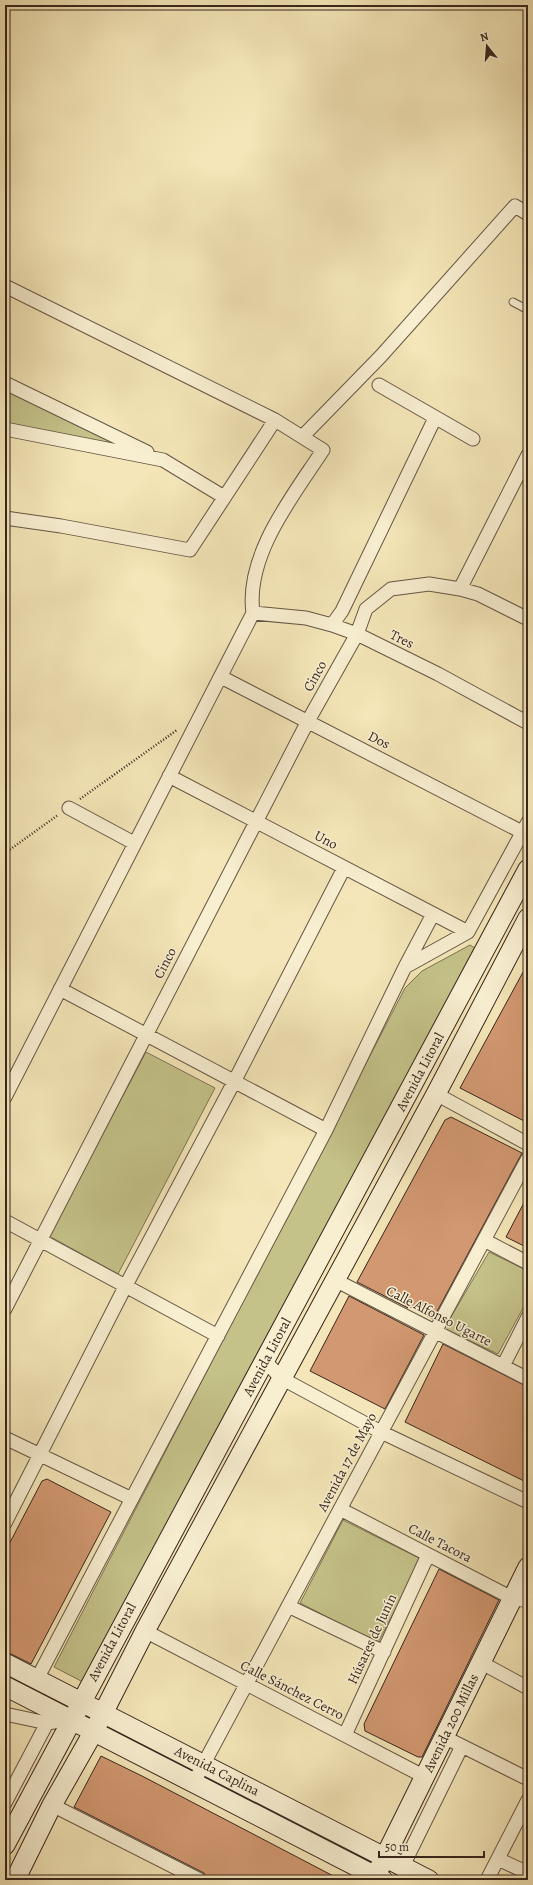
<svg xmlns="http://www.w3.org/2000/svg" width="533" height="1885" font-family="Alegreya,serif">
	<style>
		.green { fill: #c4c289; stroke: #7e7453 }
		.building { fill: #d29871; stroke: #37261d }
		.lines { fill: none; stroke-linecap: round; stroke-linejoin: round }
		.lane-casing { stroke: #665644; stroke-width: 9 }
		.street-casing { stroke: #665644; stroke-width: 15 }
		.secondary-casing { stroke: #37261d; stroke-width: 21 }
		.path { stroke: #37261d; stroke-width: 2.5; stroke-dasharray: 1 2; stroke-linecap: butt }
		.lane { stroke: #f8efd1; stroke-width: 7 }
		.street { stroke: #f8efd1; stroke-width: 13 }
		.secondary { stroke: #f8efd1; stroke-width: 19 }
		.labels { text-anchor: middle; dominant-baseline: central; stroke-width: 3; stroke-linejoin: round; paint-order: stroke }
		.street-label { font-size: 14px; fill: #37261d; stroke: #f8efd1 }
	</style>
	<rect width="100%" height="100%" fill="#f4e6b8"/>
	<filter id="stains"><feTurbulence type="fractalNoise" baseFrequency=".005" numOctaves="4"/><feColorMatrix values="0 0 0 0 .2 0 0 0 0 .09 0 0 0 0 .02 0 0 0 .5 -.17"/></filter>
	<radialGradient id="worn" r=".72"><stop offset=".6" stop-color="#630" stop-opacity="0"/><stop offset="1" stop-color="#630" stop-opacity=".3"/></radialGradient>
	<path class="green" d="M5,390l109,53 -38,-4 -71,-15z
		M470,945l5,3 -392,734 -29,-15 351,-679 17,-17z
		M146,1052l69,36 -97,186 -69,-38z
		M489,1252l39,19v28l-30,55 -54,-25z
		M343,1520l78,39 -43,84 -78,-40z
		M212,1776l156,83 -2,2 -157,-79 -1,-4z"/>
	<path class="building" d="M528,963v160l-68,-35z
		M451,1117l71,36 -89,166 -28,-15 3,4 -51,-26 88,-162z
		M528,1195v53l-22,-11z
		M349,1296l75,39 -39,74 -75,-38z
		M443,1344l85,43v96l-123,-61z
		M47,1479l64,33 -80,152 -26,-13v-99l37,-71z
		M439,1569l60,31 -77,157h-4l-53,-26 -1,-7z
		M101,1756l43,21 197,103h-133l-4,-7 -130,-66z"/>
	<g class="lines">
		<g class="lane-casing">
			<path id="lane" d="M513,302l15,8"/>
		</g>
		<g class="street-casing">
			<path id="street" d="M5,286l270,134 48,30c-30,46 -78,105 -70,163l-248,484
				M5,383l142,69
				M379,385l94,54
				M5,429l158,31 61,37
				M303,436l78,-80 134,-150 13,8
				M5,518l56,8 129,24 85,-130
				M460,589l68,-134
				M253,613l53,5 26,7 25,9 81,40 90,49
				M332,625l10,-14 93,-193
				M221,677l301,155
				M169,776l299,156
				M69,808l65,35
				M405,967l28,-53
				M60,989l266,141
				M436,1094l92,50
				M5,1221l213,115
				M484,1240l44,23
				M335,1280l193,99
				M5,1309l303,-588 49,-87 9,-25 25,-20 38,-5 31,5 18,5 50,25
				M265,1361l16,17 100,54 147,70
				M503,1366l25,-49
				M5,1438l127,61
				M340,1509l172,89 16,3
				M5,1523l120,-236 109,-205 110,-214
				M288,1606l96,46
				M145,1631l280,146
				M480,1662l48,26
				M37,1679l289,-549 79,-163 63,-35 60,-110
				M5,1714l42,9 7,-1
				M345,1735l83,-180
				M444,1737l84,42
				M194,1782l334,-624
				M5,1803l42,-80
				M52,1805l148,75
				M498,1859l30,14
				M403,1866l59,-120
				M487,1880l41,-80"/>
		</g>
		<g class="secondary-casing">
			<path id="secondary" d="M5,1663l424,217
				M5,1686l378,194
				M5,1845l523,-976
				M379,1869l149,-302
				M15,1880l37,-75 42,-74 51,-100 291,-537 92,-176"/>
		</g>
		<path class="path" d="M80,799l97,-69
			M5,853l53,-38"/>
		<use href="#lane" class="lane"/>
		<use href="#street" class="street"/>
		<use href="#secondary" class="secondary"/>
	</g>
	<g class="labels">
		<g class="street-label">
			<text transform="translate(402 639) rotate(26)">Tres</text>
			<text transform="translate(315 676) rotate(-61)">Cinco</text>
			<text transform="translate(379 740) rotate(27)">Dos</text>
			<text transform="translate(326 840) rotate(28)">Uno</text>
			<text transform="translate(165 963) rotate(-63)">Cinco</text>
			<text transform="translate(420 1072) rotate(-62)">Avenida Litoral</text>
			<text transform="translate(439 1316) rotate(27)">Calle Alfonso Ugarte</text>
			<text transform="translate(267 1357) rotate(-62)">Avenida Litoral</text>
			<text transform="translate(347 1462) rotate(-62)">Avenida 17 de Mayo</text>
			<text transform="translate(440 1543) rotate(27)">Calle Tacora</text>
			<text transform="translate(372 1639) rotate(-65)">Húsares de Junín</text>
			<text transform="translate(112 1642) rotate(-62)">Avenida Litoral</text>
			<text transform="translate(292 1690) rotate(27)">Calle Sánchez Cerro</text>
			<text transform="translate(451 1723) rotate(-64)">Avenida 200 Millas</text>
			<text transform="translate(217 1771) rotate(27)">Avenida Caplina</text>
		</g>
	</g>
	<rect width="533" height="1885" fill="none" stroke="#f4e6b8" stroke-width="20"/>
	<rect x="6" y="6" width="521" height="1873" fill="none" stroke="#37261d" stroke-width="2"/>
	<rect x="10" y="10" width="513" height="1865" fill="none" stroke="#37261d"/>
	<g transform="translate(487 46) rotate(343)" stroke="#f8efd1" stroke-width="3" paint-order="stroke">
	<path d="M0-3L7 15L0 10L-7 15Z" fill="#37261d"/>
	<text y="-6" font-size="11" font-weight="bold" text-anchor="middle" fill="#37261d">N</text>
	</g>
	<path d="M379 1851v6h105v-6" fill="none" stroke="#37261d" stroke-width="2"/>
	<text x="385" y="1851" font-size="12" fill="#37261d" stroke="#f8efd1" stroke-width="3" paint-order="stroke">50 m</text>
	<rect width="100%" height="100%" filter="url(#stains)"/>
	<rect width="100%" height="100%" fill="url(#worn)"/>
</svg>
